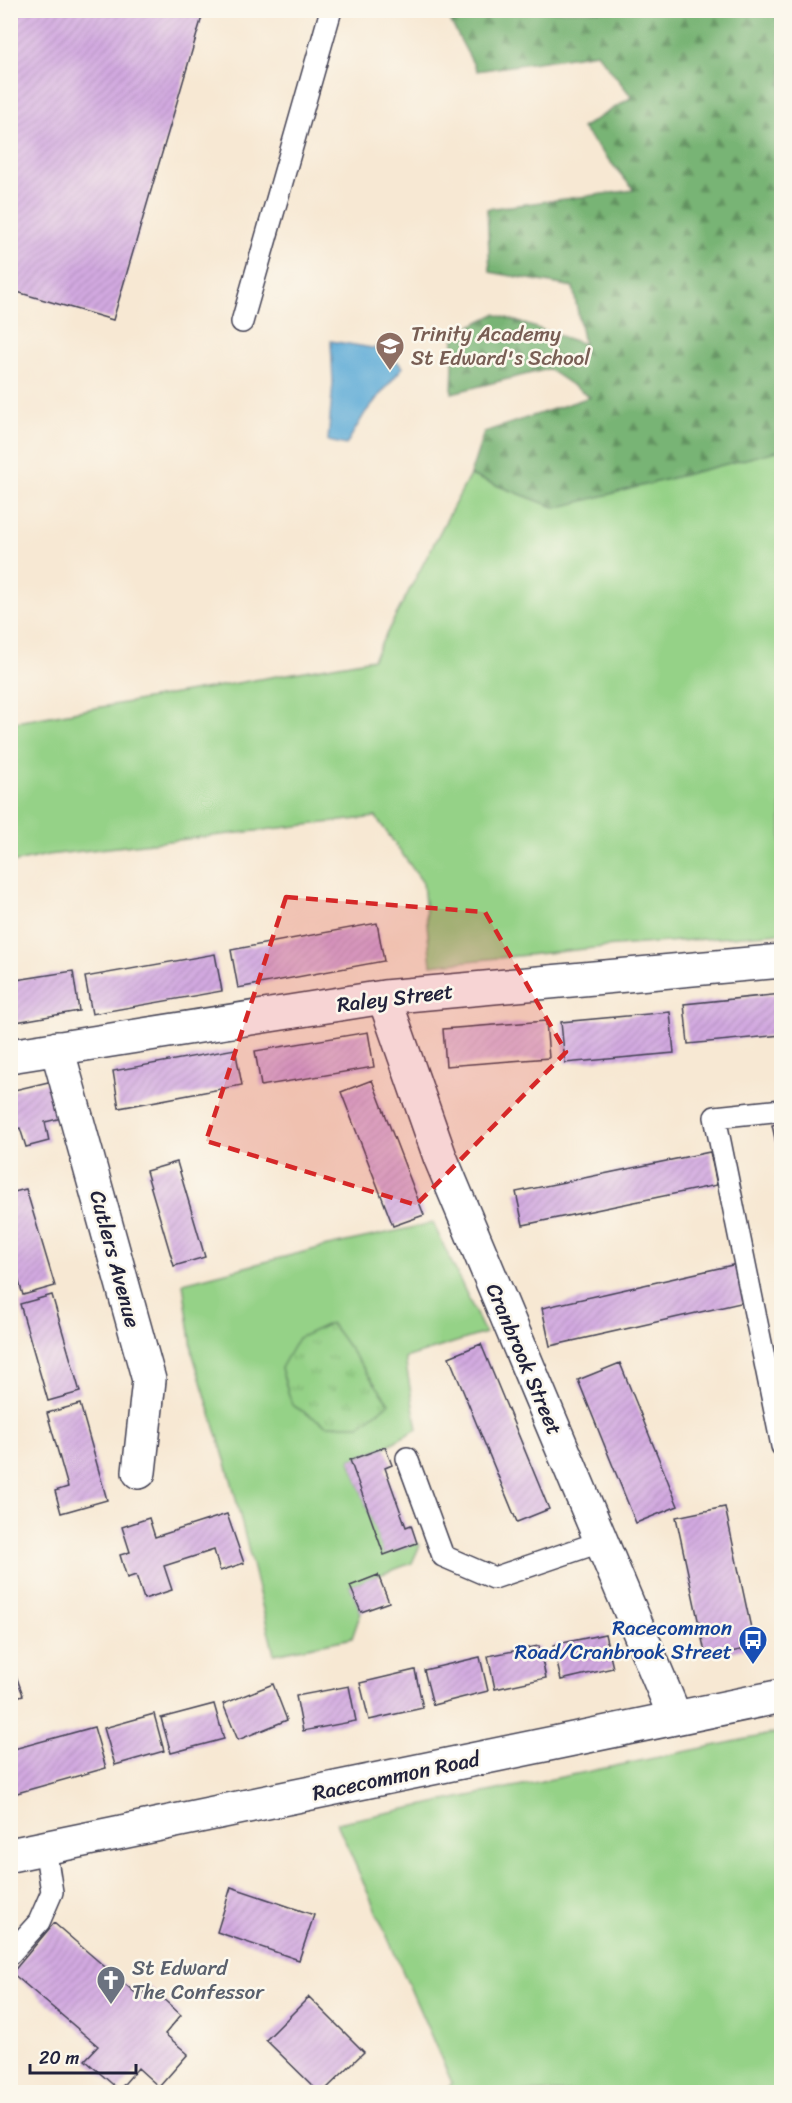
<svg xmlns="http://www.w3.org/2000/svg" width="792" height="2103" font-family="Sriracha,sans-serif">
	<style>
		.green { fill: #95d287; stroke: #5c7a61; stroke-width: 1.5 }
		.forest { fill: url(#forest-firs); stroke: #4d6b58; stroke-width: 1.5 }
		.park { fill: url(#park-tufts); stroke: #5c7a61; stroke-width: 1.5 }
		.water { fill: #5eacd7; stroke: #406789; stroke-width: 1.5 }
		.building { fill: url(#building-hatch) }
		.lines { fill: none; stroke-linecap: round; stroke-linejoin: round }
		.service-casing { stroke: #424052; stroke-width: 24 }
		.minor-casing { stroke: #424052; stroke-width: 36 }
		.tertiary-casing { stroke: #424052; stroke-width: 36 }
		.service { stroke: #fff; stroke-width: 21 }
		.minor { stroke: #fff; stroke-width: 33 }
		.tertiary { stroke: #fff; stroke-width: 33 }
		.marked { fill: #d62828; fill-opacity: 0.2; stroke: #d62828; stroke-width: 4.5; stroke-dasharray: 12 8; stroke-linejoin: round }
		.labels { text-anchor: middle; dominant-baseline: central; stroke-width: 5; stroke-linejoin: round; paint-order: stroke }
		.education-label { font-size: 21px; fill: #785e54; stroke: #fbf7ec; text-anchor: start }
		.street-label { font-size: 21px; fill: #22223b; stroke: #fbf7ec }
		.transit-label { font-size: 21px; fill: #164399; stroke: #fbf7ec; text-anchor: end }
		.worship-label { font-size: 21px; fill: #5b616d; stroke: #fbf7ec; text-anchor: start }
	</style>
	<defs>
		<pattern id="forest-firs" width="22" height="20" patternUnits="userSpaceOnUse" patternTransform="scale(1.5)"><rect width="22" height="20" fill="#78b474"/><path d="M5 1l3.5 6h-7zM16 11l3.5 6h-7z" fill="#629260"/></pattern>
		<pattern id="park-tufts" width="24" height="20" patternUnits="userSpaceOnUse" patternTransform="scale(1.5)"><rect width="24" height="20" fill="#95d287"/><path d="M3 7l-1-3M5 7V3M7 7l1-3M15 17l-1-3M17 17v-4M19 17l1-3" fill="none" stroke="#80b475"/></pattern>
		<pattern id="building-hatch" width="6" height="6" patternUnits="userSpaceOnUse" patternTransform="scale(1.5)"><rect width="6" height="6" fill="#d2a9e0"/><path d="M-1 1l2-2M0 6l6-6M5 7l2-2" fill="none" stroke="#b491c1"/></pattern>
	</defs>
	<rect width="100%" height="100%" fill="#fbf7ec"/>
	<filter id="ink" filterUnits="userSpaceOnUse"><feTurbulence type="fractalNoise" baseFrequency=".0167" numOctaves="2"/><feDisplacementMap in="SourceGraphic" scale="12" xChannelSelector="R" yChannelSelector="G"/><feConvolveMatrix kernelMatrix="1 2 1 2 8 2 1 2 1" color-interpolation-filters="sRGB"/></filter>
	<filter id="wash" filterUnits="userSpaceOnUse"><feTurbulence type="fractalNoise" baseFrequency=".008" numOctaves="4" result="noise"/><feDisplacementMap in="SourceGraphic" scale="24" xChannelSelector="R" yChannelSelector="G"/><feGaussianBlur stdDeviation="1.35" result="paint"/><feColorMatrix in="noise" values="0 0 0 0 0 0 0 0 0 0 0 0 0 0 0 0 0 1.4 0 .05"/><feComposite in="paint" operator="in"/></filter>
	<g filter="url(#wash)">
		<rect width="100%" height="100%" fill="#f7e8d3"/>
		<path class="green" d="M781,364v569l-177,14 -173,18 -8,-82 -47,-66 -328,38 -37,8v-140l362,-64 97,-184 87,33z
			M433,1223l52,110 -80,25 12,71 -32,18 -35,13 34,94 33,-11 3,2 -8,18 -62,23 11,26 -9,26 -78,16 -42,-171 -39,-128 -10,-72 140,-36z
			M781,1732v360h-336l7,-9 -115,-260z"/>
		<path class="forest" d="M445,11h329l8,21 -1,418 -225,58 -86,-33 14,-43 106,-35 -42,-28 -96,24 2,-59 41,-20 89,30 -11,-57 -83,-15 -3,-63 147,-19 -52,-62 50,-31 -35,-44 -120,18z"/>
		<path class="park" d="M331,1323l58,80 -29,22h-34l-34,-20 -11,-37 17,-30z"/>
		<path class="water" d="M331,341l53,9 19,17 -38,46 -19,32 -18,-4 5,-58z"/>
		<g id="blocks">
			<path class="building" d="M12,10h192l-91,310 -103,-30v-274z
				M377,923l7,38 -146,27 -7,-38z
				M215,954l7,37 -130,23 -7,-37z
				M73,971l6,40 -69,12v-42z
				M782,994v41l-94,9 -4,-40z
				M670,1012l4,41 -109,10 -4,-41z
				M546,1021l3,37 -103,8 -3,-37z
				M368,1032l6,35 -113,19 -6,-35z
				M235,1049l7,36 -123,23 -6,-37z
				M57,1080l9,37 -21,5 4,19 -23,6 -6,-19 -10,2v-39z
				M372,1080l52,135 -31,11 -52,-134z
				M782,1123v42l-1,1 -9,-41z
				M710,1152l7,33 -194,40 -7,-33z
				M177,1162l28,95 -31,9 -28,-95z
				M26,1189l29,97 -32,9 -13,-43v-59z
				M737,1264l8,38 -195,44 -8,-38z
				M52,1295l28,97 -32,9 -28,-97z
				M481,1344l68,165 -32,13 -68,-165z
				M620,1363l58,143 -42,17 -58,-143z
				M80,1404l27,96 -46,13 -6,-22 13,-4 -21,-74z
				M385,1447l7,18 -7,3 21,59 5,-2 6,18 -33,12 -34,-95z
				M725,1507l30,140 -49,10 -30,-140z
				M227,1514l17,49 -24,8 -6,-21 -50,16 8,24 -28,9 -8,-24 -9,3 -7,-23 10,-3 -8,-25 27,-9 6,19z
				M378,1575l11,27 -28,10 -11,-26z
				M605,1634l8,34 -52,12 -8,-35z
				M539,1646l7,32 -51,11 -7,-33z
				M480,1657l8,34 -55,14 -9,-35z
				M10,1659l13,36 -13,4z
				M415,1670l8,38 -54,12 -9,-37z
				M273,1684l14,36 -49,20 -15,-36z
				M349,1686l7,35 -53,10 -7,-35z
				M214,1704l10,35 -53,14 -10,-35z
				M154,1714l10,37 -49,14 -11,-37z
				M94,1727l12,41 -96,27v-45z
				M231,1887l83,28 -15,45 -82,-28z
				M54,1923l86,74 9,-11 32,29 -16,19 23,20 -29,33 -21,-19 -19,22 -34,-30 13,-14 -86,-73z
				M309,1997l55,55 -41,40h-4l-53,-52z"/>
		</g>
	</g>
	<g filter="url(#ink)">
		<use href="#blocks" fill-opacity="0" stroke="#424052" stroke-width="1.5"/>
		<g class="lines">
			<g class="service-casing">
				<path id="service" d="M242,322l89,-312
					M782,1110l-67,7 67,329
					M407,1458l36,98 51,22 106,-36
					M10,1954l29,-32 13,-30 -7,-45"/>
			</g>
			<g class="minor-casing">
				<path id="minor" d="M384,997l56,160 235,560
					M57,1048l92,332 -10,92
					M10,1056l374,-59 398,-36"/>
			</g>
			<g class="tertiary-casing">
				<path id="tertiary" d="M10,1855l772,-159"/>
			</g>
			<use href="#service" class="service"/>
			<use href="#minor" class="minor"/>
			<use href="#tertiary" class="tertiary"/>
		</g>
	</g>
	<path class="marked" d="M286,897l199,15 81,140 -150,153 -210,-64z"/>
	<defs>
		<g id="school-pin" transform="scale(1.5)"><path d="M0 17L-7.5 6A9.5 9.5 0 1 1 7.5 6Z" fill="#8d6e63" stroke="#fbf7ec"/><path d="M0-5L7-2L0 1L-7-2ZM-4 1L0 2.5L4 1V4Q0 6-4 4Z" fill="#fff"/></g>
		<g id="bus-pin" transform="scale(1.5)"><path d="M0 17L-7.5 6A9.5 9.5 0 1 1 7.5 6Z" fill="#1a4fb4" stroke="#fbf7ec"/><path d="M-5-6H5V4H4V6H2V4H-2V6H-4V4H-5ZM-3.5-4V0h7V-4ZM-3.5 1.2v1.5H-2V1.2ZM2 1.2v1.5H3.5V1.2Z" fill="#fff"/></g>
		<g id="church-pin" transform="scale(1.5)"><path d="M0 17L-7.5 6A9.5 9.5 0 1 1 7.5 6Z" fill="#6b7280" stroke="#fbf7ec"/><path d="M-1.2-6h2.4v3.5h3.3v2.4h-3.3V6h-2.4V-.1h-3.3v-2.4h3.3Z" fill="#fff"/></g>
	</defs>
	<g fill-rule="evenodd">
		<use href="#school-pin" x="390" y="346"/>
		<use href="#bus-pin" x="753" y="1640"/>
		<use href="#church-pin" x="111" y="1980"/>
	</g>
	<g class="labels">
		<g class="education-label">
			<text x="411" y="334">Trinity Academy<tspan x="411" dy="24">St Edward's School</tspan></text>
		</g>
		<g class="street-label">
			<text transform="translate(395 998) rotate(-7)">Raley Street</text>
			<text transform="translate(115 1259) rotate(75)">Cutlers Avenue</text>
			<text transform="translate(524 1359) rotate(67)">Cranbrook Street</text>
			<text transform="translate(396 1776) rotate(-12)">Racecommon Road</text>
		</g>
		<g class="transit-label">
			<text x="732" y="1628">Racecommon<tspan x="732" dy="24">Road/Cranbrook Street</tspan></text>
		</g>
		<g class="worship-label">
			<text x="132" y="1968">St Edward<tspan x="132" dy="24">The Confessor</tspan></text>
		</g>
	</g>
	<rect width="792" height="2103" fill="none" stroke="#fbf7ec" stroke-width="36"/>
	<path d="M30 2064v9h106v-9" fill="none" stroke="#22223b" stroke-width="3"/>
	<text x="39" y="2064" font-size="18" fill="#22223b" stroke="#fbf7ec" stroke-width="4.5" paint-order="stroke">20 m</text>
</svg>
